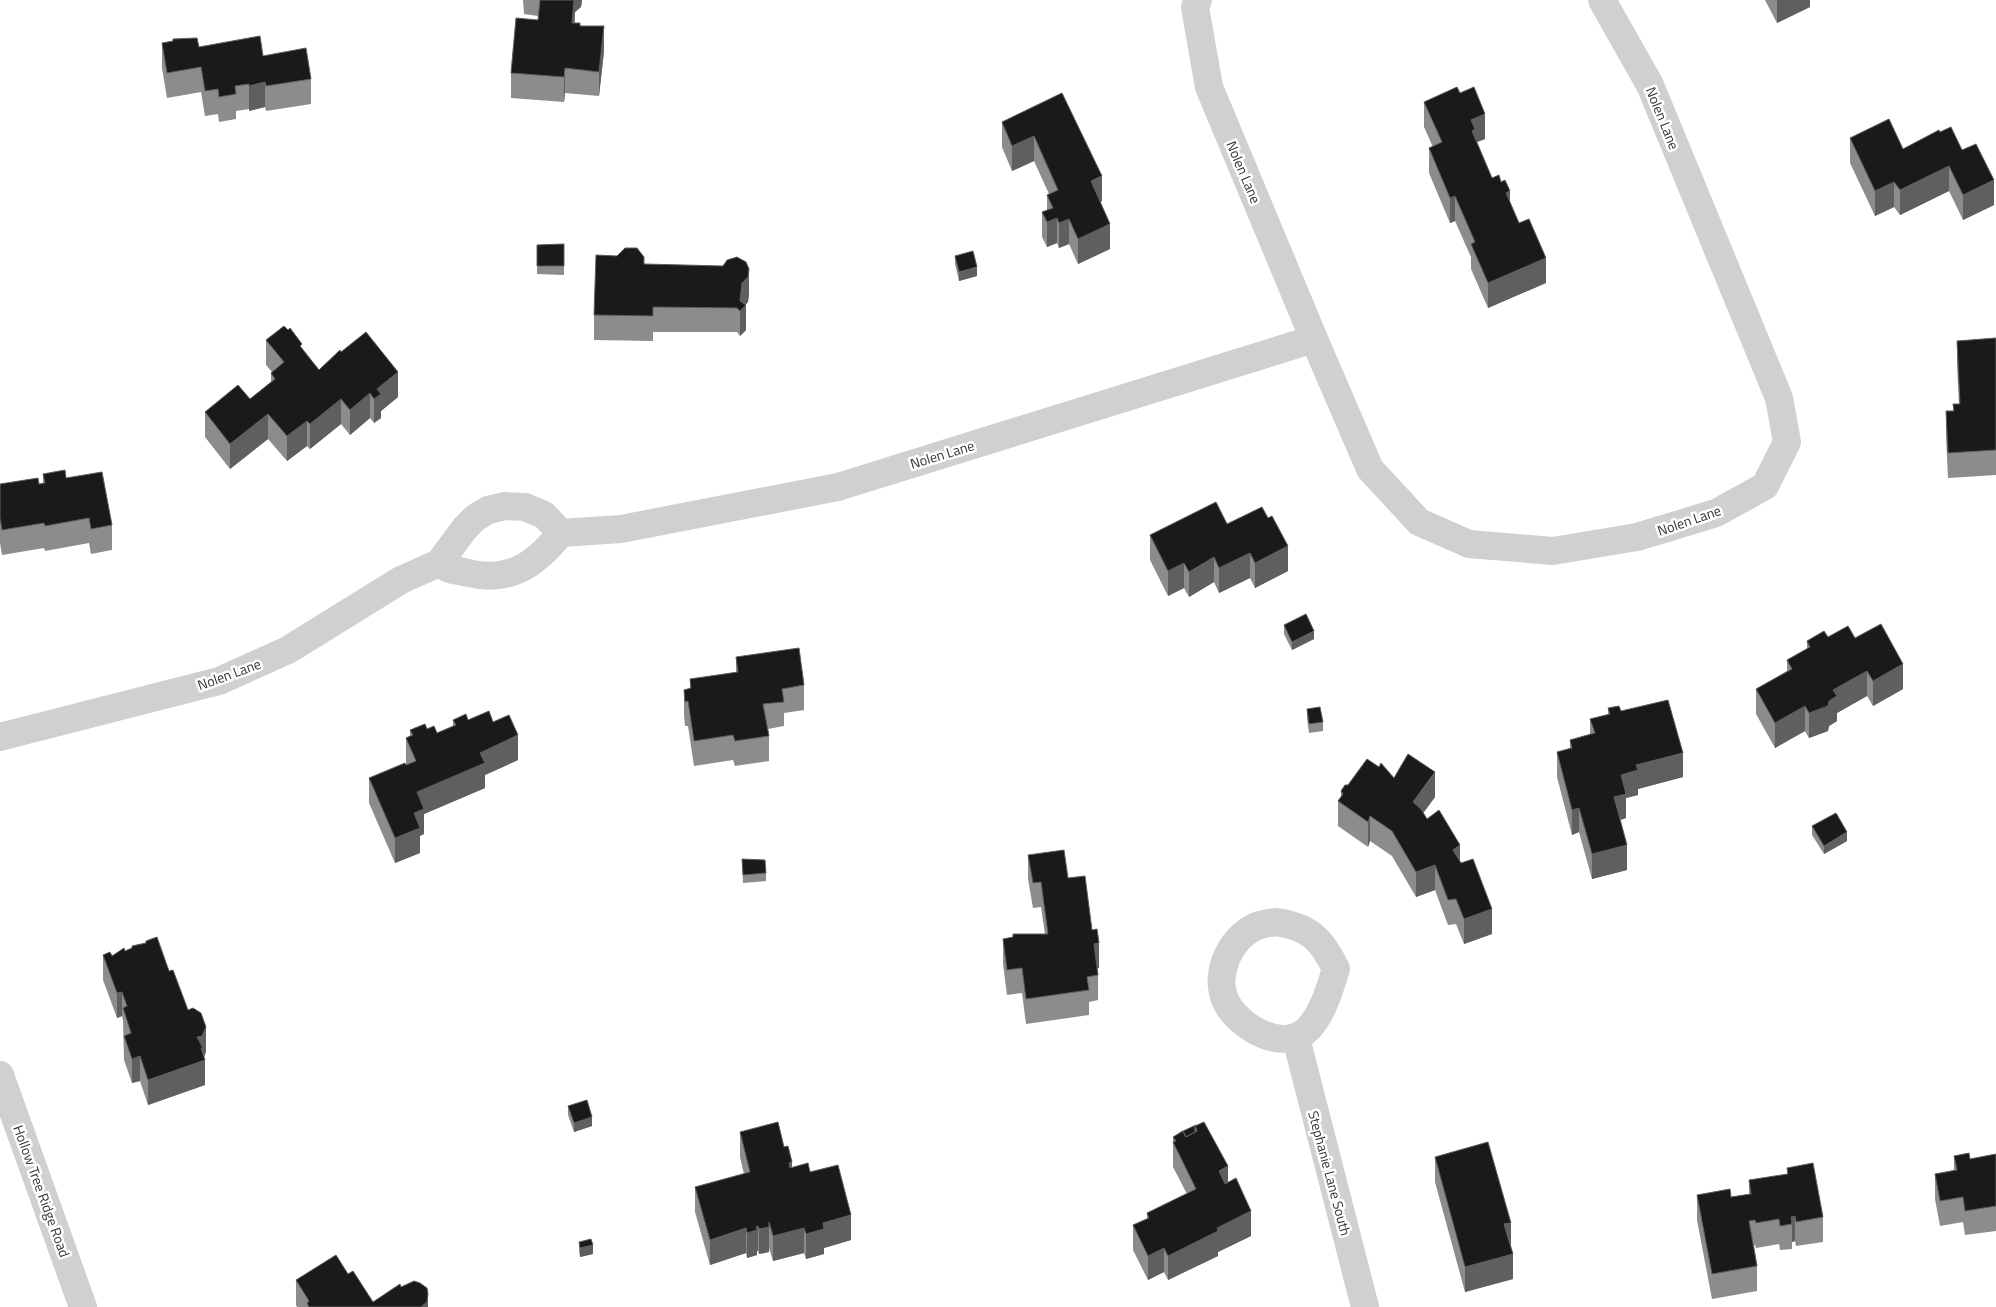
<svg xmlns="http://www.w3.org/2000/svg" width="1996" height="1307" font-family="'Titillium Web',sans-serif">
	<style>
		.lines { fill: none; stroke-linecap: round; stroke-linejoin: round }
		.minor { stroke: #d0d0d0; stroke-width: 28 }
		.wall { fill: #8c8c8c }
		.shaded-wall { fill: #5f5f5f }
		.building { fill: #1a1a1a; stroke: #5f5f5f }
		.labels { text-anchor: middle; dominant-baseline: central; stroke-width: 5; stroke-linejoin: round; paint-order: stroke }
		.street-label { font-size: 14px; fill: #333; stroke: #fff }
	</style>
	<rect width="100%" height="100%" fill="#fff"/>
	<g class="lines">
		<path class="minor" d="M1198,0l-3,7 14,80 105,252 56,130 49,53 50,22 84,7 84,-14 79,-24 49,-27 22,-44 -8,-44 -129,-313 -48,-85
			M439,563c11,9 16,6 29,10 42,10 67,-8 93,-40
			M0,737l219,-56 69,-31 113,-70 38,-17 26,-35 10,-10 13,-8 17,-4 20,1 19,8 17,18 60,-4 217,-42 476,-148
			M1275,922c33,4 47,17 61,47 -6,19 -13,44 -27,59 -23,25 -65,2 -80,-21 -18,-27 -1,-69 28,-81 5,-2 12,-3 18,-4z
			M1296,1038l69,269
			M0,1075l83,232"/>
	</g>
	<path class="wall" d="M523,0h59l-1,7 -6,5v11l5,3 24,25 -5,45 -34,-3 -1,9 -53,-4v-25l27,-53v-4l-14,-2z
		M1765,0h45v7l-33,16z
		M173,39l26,8 64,9 48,23v25l-45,7 -1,-4 -16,4v-2l-13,2v8l-17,3 -1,-8 -13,2 -4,-24 -34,6 -5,-30v-25l11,-2z
		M1062,93l40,108 -2,1 10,47 -32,15 -9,-20 -10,4 -2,-5 -10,4 -5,-10v-25l5,-2v-15l2,-1 -15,-33 -22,10 -10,-24v-25z
		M1460,93l25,46 -8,3 15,36 18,24 36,81 -58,25 -17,-39v-12l-16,-36 -5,2 -21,-50v-25l4,-1 -9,-20v-25z
		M1940,132l22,18 32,55 -31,15 -14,-29 -49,24 -6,-8 -19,9 -25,-53v-25l53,11z
		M564,244v31l-27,-1v-29z
		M955,256l22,20 -18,5 -4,-17z
		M644,264l105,30 -1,8 -3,3 1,25 -6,6 -3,-4h-84v9l-59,-1v-25z
		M1996,338v137l-48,3 -2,-42v-25h7v-7h6l-2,-39v-24z
		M266,340l36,8 17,22 22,-18 57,45 -17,14v7l-7,5 -4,-5 -20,17 -9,-11 -31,25 -3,-3 -20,15 -19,-22 -38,30 -25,-32v-25l45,-13 21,-17v-9l1,-1 -6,-7z
		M43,474l23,4 46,47v25l-21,4 -2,-11 -44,8 -1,-3 -42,7 -2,-12v-59h43z
		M1227,524l61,47 -33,17 -5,-10 -31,15 -5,-11 -25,15 -5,-9 -16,8 -18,-36v-25z
		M1284,625l30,14 -22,11 -8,-16z
		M1828,637l27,1 48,51 -30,17 -6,-10 -30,17v8l-8,5 -1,5 -19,7 -4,-7 -30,17 -19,-34v-25l31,-18v-11l20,-11v-8z
		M736,657l68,28v25l-20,3v13l-16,3 1,7v25l-34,5 -2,-6 -39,6 -6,-40h-3l-1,-11v-25l6,-1v-10l46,-6z
		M1608,708l13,3 62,66 -45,12v6l-12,3v20l-6,2 7,50 -35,9 -13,-47 -7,3 -15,-58v-25l13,-4v-8l20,-6v-15l18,-4z
		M1307,709l16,13v9l-14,2 -2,-15z
		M453,720l40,2 25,38 -33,15v13l-61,26v20l-4,2v17l-25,10 -26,-60v-25l37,-13v-27l4,-2v-6l17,-1 10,4 16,-7z
		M1394,778l41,19 -12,16 4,6 33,44 32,71 -28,10 -8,-20 -8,1 -13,-35 -19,7 -24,-41 -22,-15 -2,6 -30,-21v-25l3,-3v-7l7,-6z
		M1812,826l35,15 -23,13 -12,-19z
		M1028,855l40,23 24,52 7,38h-2l1,7v25l-9,2v13l-63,9 -4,-31 -15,2 -4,-31v-25l42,-5 -4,-27 -8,1 -5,-29z
		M742,859l24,14v8l-23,2z
		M146,941l23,30 37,81 -2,5 1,28 -57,20 -8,-24 -8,2 -8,-23 -1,-40 -1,-4 -5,2 -14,-38v-25l9,1 20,-8v-2l14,-3z
		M568,1106l24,20 -18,6 -6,-17z
		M1196,1125l32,57 23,54 -33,16v4l-50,24 -4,-8 -16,8 -15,-30v-25l14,-6v-6l40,-19 -14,-27v-30z
		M740,1132l44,15 8,21 18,4 41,68 -27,8v6l-18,5 -2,-6 -31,8 -4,-13v4l-10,2 -1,-3h-1v4l-10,3 -1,-5 -36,12 -15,-53v-25l49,-13 -4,-17z
		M1996,1154v77l-31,4 -2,-13 -23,4 -5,-27v-25l19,-4v-14l16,3z
		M1435,1157l76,90 2,32 -48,13 -30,-110z
		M1787,1168l36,49v25l-27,4 -1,-5 -3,1v7l-12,1 -1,-6 -23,4 -1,-3h-1l3,21v25l-45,8 -15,-79v-25l34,2 18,-3v-14l38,-6z
		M579,1242l14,12 -13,3 -1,-6z
		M348,1274l25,28 28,-15 27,20h-131l-1,-2v-25z"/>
	<path class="shaded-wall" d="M572,0h10l-1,7 -6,5 -3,35z
		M1777,0h33v7l-33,16z
		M604,26v25l-5,45v-24z
		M565,68v25l-1,9v-25z
		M265,82v25l-16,4v-25z
		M1485,114v25l-13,5 -1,-24z
		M1034,136v25l-22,10v-25z
		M1949,166v25l-49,24v-25z
		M1102,176v25l-11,5v-25z
		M1994,180v25l-31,15v-25z
		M1894,182v25l-19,9v-25z
		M1510,191v25l-4,-23z
		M1455,196v25l-5,2v-25z
		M1057,218v25l-10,4v-25z
		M1069,219v25l-10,4v-25z
		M1110,224v25l-32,15v-25z
		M1546,258v25l-58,25v-25z
		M977,267v9l-18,5v-9z
		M749,269v25l-1,8 -6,6 4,-3v25l-6,6v-35l2,-18z
		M398,372v25l-17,14v7l-7,5v-24l3,-10z
		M370,393v25l-20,17v-25z
		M341,399v25l-31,25v-25z
		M268,414v25l-38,30v-25z
		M307,421v25l-20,15v-25z
		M1288,546v25l-33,17v-25z
		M1250,553v25l-31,15v-25z
		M1214,557v25l-25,15v-25z
		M1184,563v25l-16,8v-25z
		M1314,631v8l-22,11v-8z
		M1903,664v25l-30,17v-25z
		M1867,671v25l-30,17v8l-8,5 -1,5 -19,7v-25l20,-12 4,-11z
		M1805,706v25l-30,17v-25z
		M518,735v25l-33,15v13l-61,26v20l-4,2v17l-25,10v-25l19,-25 3,-21 63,-39z
		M1683,753v24l-45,12v6l-12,3v20l-12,4v-25l7,-22 15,-10z
		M1435,772v25l-22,30v-25z
		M1579,808v24l-7,3v-25z
		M1370,816v25l-2,6v-25z
		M1847,832v9l-23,13v-8z
		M1460,845v25l-7,-20z
		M1627,845v25l-35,9v-25z
		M1435,865v25l-19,7v-25z
		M1492,909v25l-28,10v-25z
		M1099,943v25l-5,1v-25z
		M122,992v24l-5,2v-25z
		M206,1027v25l-3,7 2,1v25l-57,20v-25l49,-43z
		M140,1056v25l-8,2v-24z
		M592,1117v9l-18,6v-9z
		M792,1162v25l-3,-24z
		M1228,1166v25l-9,-20z
		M1251,1211v25l-33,16v4l-50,24v-24l49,-28z
		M851,1215v25l-27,8v6l-18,5v-25l17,-11z
		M1795,1216v25l-3,1v-18l-1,-7z
		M1511,1223v24l-7,-23z
		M758,1226v25h-1v4l-10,3v-25l9,-6z
		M769,1227v25l-10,2v-25z
		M746,1228v25l-36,12v-25z
		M804,1228v25l-31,8v-25z
		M593,1245v9l-13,3v-9z
		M1164,1248v24l-16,8v-24z
		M1513,1254v25l-48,13v-25z
		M428,1294v13h-7z"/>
	<path class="building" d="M540,0h34l-2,23h8v3h24l-5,46 -34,-4 -1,9 -53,-4 5,-55 22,2z
		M260,36l3,20 43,-8 5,31 -45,7 -1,-4 -16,4v-2l-14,2 1,8 -17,3 -1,-8 -13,2 -4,-24 -34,6 -5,-30 11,-2v-2l24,-1 2,9z
		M1457,87l3,6 14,-6 11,27 -14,6 4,9 -3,2 20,47 7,-3 2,7 4,-2 5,11 -4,2 13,30 10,-4 17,39 -58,25 -17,-39 4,-2 -20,-46 -5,2 -21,-50 13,-6 -18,-40z
		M1062,93l40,83 -11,5 19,43 -32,15 -9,-20 -10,4 -2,-5 -10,4 -5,-10 11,-4 -6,-13 11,-5 -24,-54 -22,10 -10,-24z
		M1889,119l14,30 36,-19 1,2 11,-5 11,23 14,-6 18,36 -31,15 -14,-29 -49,24 -6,-8 -19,9 -25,-53z
		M564,244v22h-27v-21z
		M625,248h12l7,9v7l79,2 4,-6 10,-3 9,5 3,7 -1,8 -6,6 -2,18 6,4 -6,6 -3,-3 -84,-1v9l-59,-1 2,-60 21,1z
		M973,251l4,16 -18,5 -4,-16z
		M284,326l4,4 2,-2 12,16 -2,2 19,24 21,-20 1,2 25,-20 32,40 -21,17 4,5 -7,5 -4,-6 -20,17 -9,-11 -31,25 -3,-3 -20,15 -19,-22 -38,30 -25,-32 33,-27 12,14 25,-20 -4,-6 13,-11 -18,-22z
		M1996,338v112l-48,3 -2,-42h8l-1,-7h7l-3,-63z
		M65,470l1,8 36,-6 10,53 -21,4 -2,-11 -44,8 -1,-3 -42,7 -2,-12v-34l38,-6 1,6 6,-1 -2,-9z
		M1216,502l11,22 35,-17 6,11 4,-2 16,30 -33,17 -5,-10 -31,15 -5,-11 -25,15 -5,-9 -16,8 -18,-36z
		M1306,614l8,17 -22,11 -8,-17z
		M1881,624l22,40 -30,17 -6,-10 -34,19 4,6 -8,5 -1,5 -19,7 -4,-7 -30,17 -19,-34 36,-20 -5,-9 23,-13 -3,-6 17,-10 4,6 20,-11 7,12z
		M799,648l5,37 -22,4 2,13 -21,2 6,32 -34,5 -2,-6 -39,6 -6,-40 -3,1 -1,-12 7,-2 -1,-9 48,-7 -2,-15z
		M1668,700l15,53 -47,12 2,5 -17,5 5,19 -12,3 13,48 -35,9 -13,-46 -7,2 -15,-58 15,-4 -2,-8 25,-7 -5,-14 20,-5 -2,-6 11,-2 2,5z
		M1320,707l3,15 -14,2 -2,-15z
		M489,711l4,11 16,-7 9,20 -38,18 5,10 -68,29 7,17 -10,4 6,15 -25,10 -26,-60 36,-15 1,2 10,-4 -10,-23 7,-3 -3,-5 15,-6 2,5 7,-3 3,7 19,-8 -3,-5 13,-6 2,6z
		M1408,754l27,18 -22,30 8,7 6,10 12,-9 21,35 -7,5 8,13 12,-4 19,50 -28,10 -8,-20 -8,1 -13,-35 -19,7 -24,-41 -22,-15 -2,6 -30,-21 5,-7 -2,-3 4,-6h3l19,-26 12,8 2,-4 13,15z
		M1836,813l11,19 -23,14 -12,-20z
		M1064,850l4,28 17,-2 7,54 5,-1 2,14 -5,1 4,31 -11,2 2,13 -63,9 -4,-31 -15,2 -4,-31 10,-2v-3h35l-7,-52 -8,1 -5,-28z
		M742,859l23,1 1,13 -23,2z
		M157,937l12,34 4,-1 15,40 5,-2 8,5 5,14 -4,9 -5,1 6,11h-2l4,12 -57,20 -8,-24 -8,3 -8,-23 7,-3 -8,-25 4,-2 -5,-14 -5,1 -14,-38 7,-3 2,4 12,-8 1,3 7,-3v-2l14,-3v-2z
		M587,1100l5,17 -18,6 -6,-17z
		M778,1122l6,25 4,-1 4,16 -3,1 1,5 18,-5 2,9 28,-7 13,50 -28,8 1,6 -18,5 -2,-6 -31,8 -4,-14v5l-10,2 -1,-3 -2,1 1,3 -10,3 -1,-5 -36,12 -15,-53 55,-15 -10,-40z
		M1204,1122l24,44 -9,5 6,13 11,-6 15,33 -34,17 1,3 -50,25 -4,-8 -16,8 -15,-31 16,-7 -2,-5 49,-24 -23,-47 3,-1 -3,-4 10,-6 3,6 11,-6 -2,-5z
		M1196,1125l-1,1v6l-9,5 -3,-6 -3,2h-1z
		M1488,1142l23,81 -7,1 9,30 -48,13 -30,-110z
		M1969,1153l1,6 26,-5v52l-31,5 -2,-14 -23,4 -5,-27 22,-4 -3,-14z
		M1813,1163l10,54 -27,5 -1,-6 -4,1 1,7 -12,2 -1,-7 -23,4 -1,-3 -6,1 8,45 -45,8 -15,-79 33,-6 1,8 20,-3 -2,-14 39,-6 -1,-6z
		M591,1239l2,6 -13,3 -1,-6z
		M336,1255l12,19 5,-3 20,31 27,-18 1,3 13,-6 6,2 7,5 1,6 -1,8 -6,5h-112l-2,-4 2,-2 -13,-21z"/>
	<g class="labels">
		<g class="street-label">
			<text transform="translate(1663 118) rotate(68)">Nolen Lane</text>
			<text transform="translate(1244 172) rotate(67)">Nolen Lane</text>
			<text transform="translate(942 454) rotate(-17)">Nolen Lane</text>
			<text transform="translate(1689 520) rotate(-19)">Nolen Lane</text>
			<text transform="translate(229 674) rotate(-20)">Nolen Lane</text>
			<text transform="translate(1330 1173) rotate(75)">Stephanie Lane South</text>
			<text transform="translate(42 1191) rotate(70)">Hollow Tree Ridge Road</text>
		</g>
	</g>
</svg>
